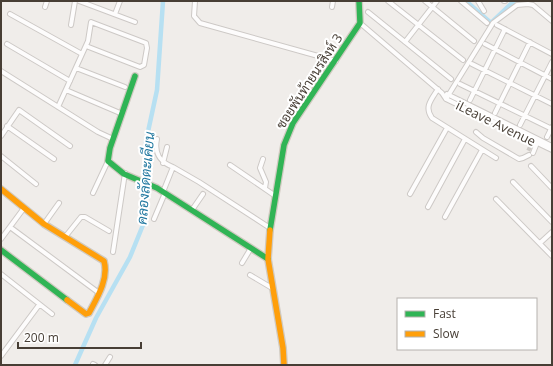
<svg xmlns="http://www.w3.org/2000/svg" width="553" height="366" font-family="'Open Sans',Sarabun,sans-serif">
	<style>
		.lines { fill: none; stroke-linecap: round; stroke-linejoin: round }
		.canal { stroke: #b7e0f2; stroke-width: 4.5 }
		.street-tunnel { stroke: #cecac6; stroke-width: 4; stroke-dasharray: 4 2; stroke-linecap: butt }
		.street-casing { stroke: #cdc9c6; stroke-width: 6 }
		.fast-casing { stroke: #d0cac0; stroke-width: 8 }
		.slow-casing { stroke: #d0cac0; stroke-width: 8 }
		.street { stroke: #fdfcfc; stroke-width: 4 }
		.fast { stroke: #30b455; stroke-width: 5.5 }
		.slow { stroke: #ff9f0a; stroke-width: 5.5 }
		.labels { text-anchor: middle; dominant-baseline: central; stroke-width: 4; stroke-linejoin: round; paint-order: stroke }
		.street-label { font-size: 13px; fill: #473e35; stroke: #fff }
		.water-label { font-size: 14px; font-style: italic; fill: #247aa1; stroke: #fff }
	</style>
	<rect width="100%" height="100%" fill="#f0edea"/>
	<g class="lines">
		<path class="canal" d="M466,1l25,22 23,-22
			M75,365l21,-47 34,-61 13,-32 3,-84 11,-51 6,-89"/>
		<path class="street-tunnel" d="M530,147l-2,4 1,4 4,-2"/>
		<g class="street-casing">
			<path id="street" d="M79,1l56,21
				M195,1l-1,15 6,7 136,38
				M388,1l75,59
				M425,1l49,40
				M461,1l26,22
				M478,1l6,10
				M504,1h1
				M45,7l2,-6
				M332,7l1,-6
				M368,12l83,67
				M10,14l72,40
				M115,14l5,-13
				M360,23l82,70 4,6 106,51
				M71,25l4,-24
				M497,25l55,29
				M405,42l32,-41
				M7,44l63,37
				M485,44l67,35
				M472,64l80,40
				M76,68l49,19
				M1,71l97,61 15,7
				M460,84l92,45
				M438,89c-7,11 -14,18 -6,29l64,40
				M66,90l54,23
				M447,94l105,52
				M446,99l47,-76 24,-18 11,-1 5,1 19,16
				M470,100l35,-71
				M58,107l30,-66 3,-19 55,21 1,5 -3,17 -4,2 -54,-21
				M495,113l35,-71
				M520,125l32,-63
				M7,126l47,33
				M476,132l7,6 36,21 4,-1 6,-3
				M1,136l18,-26 51,36
				M547,137l5,-10
				M157,139c-3,15 3,23 16,28l-10,25
				M533,153l4,-10
				M1,156l35,28
				M263,159l-3,9 6,14 -1,6
				M163,163l4,-16
				M230,165l44,30
				M531,166l21,22
				M173,167l26,15 71,46
				M513,182l39,40
				M93,193l15,-32
				M410,194l37,-66
				M496,199l56,57
				M428,207l37,-68
				M192,210l11,-16
				M445,217l37,-67
				M154,219l11,-26
				M44,224l15,-21
				M10,227l89,66
				M65,237l16,-20h4l24,14
				M1,239l23,-31
				M540,243l12,-11
				M113,252l12,-79
				M242,263l9,-15
				M1,274l51,40
				M250,275l22,13
				M1,356l38,-51
				M93,364l2,1
				M105,365l5,-8"/>
		</g>
		<g class="fast-casing">
			<path id="fast" d="M135,76l-25,72 -2,13 16,13 33,14 111,71
				M270,230l14,-85 9,-22 67,-100 -1,-22
				M1,250l66,50"/>
		</g>
		<g class="slow-casing">
			<path id="slow" d="M1,189l43,35 60,37c5,18 -7,37 -15,52l-3,1 -19,-14
				M270,230l-2,29 15,89 1,17"/>
		</g>
		<use href="#street" class="street"/>
		<use href="#fast" class="fast"/>
		<use href="#slow" class="slow"/>
	</g>
	<g class="labels">
		<g class="street-label">
			<text transform="translate(309 81) rotate(-57)">ซอยพันท้ายนรสิงห์ 3</text>
			<text transform="translate(496 123) rotate(26)">iLeave Avenue</text>
		</g>
		<g class="water-label">
			<text transform="translate(145 178) rotate(-85)">คลองลัดตะเคียน</text>
		</g>
	</g>
	<rect width="553" height="366" fill="none" stroke="#473e35" stroke-width="4"/>
	<rect x="397" y="298" width="140" height="52" fill="#ffffff" stroke="#b5b2ae"/>
	<rect x="405" y="311" width="20" height="6" fill="#30b455" stroke="#b5b2ae"/>
	<text x="433" y="318" font-size="12" fill="#473e35">Fast</text>
	<rect x="405" y="331" width="20" height="6" fill="#ff9f0a" stroke="#b5b2ae"/>
	<text x="433" y="338" font-size="12" fill="#473e35">Slow</text>
	<path d="M18 342v6h123v-6" fill="none" stroke="#473e35" stroke-width="2"/>
	<text x="24" y="342" font-size="12" fill="#473e35" stroke="#ffffff" stroke-width="3" paint-order="stroke">200 m</text>
</svg>
